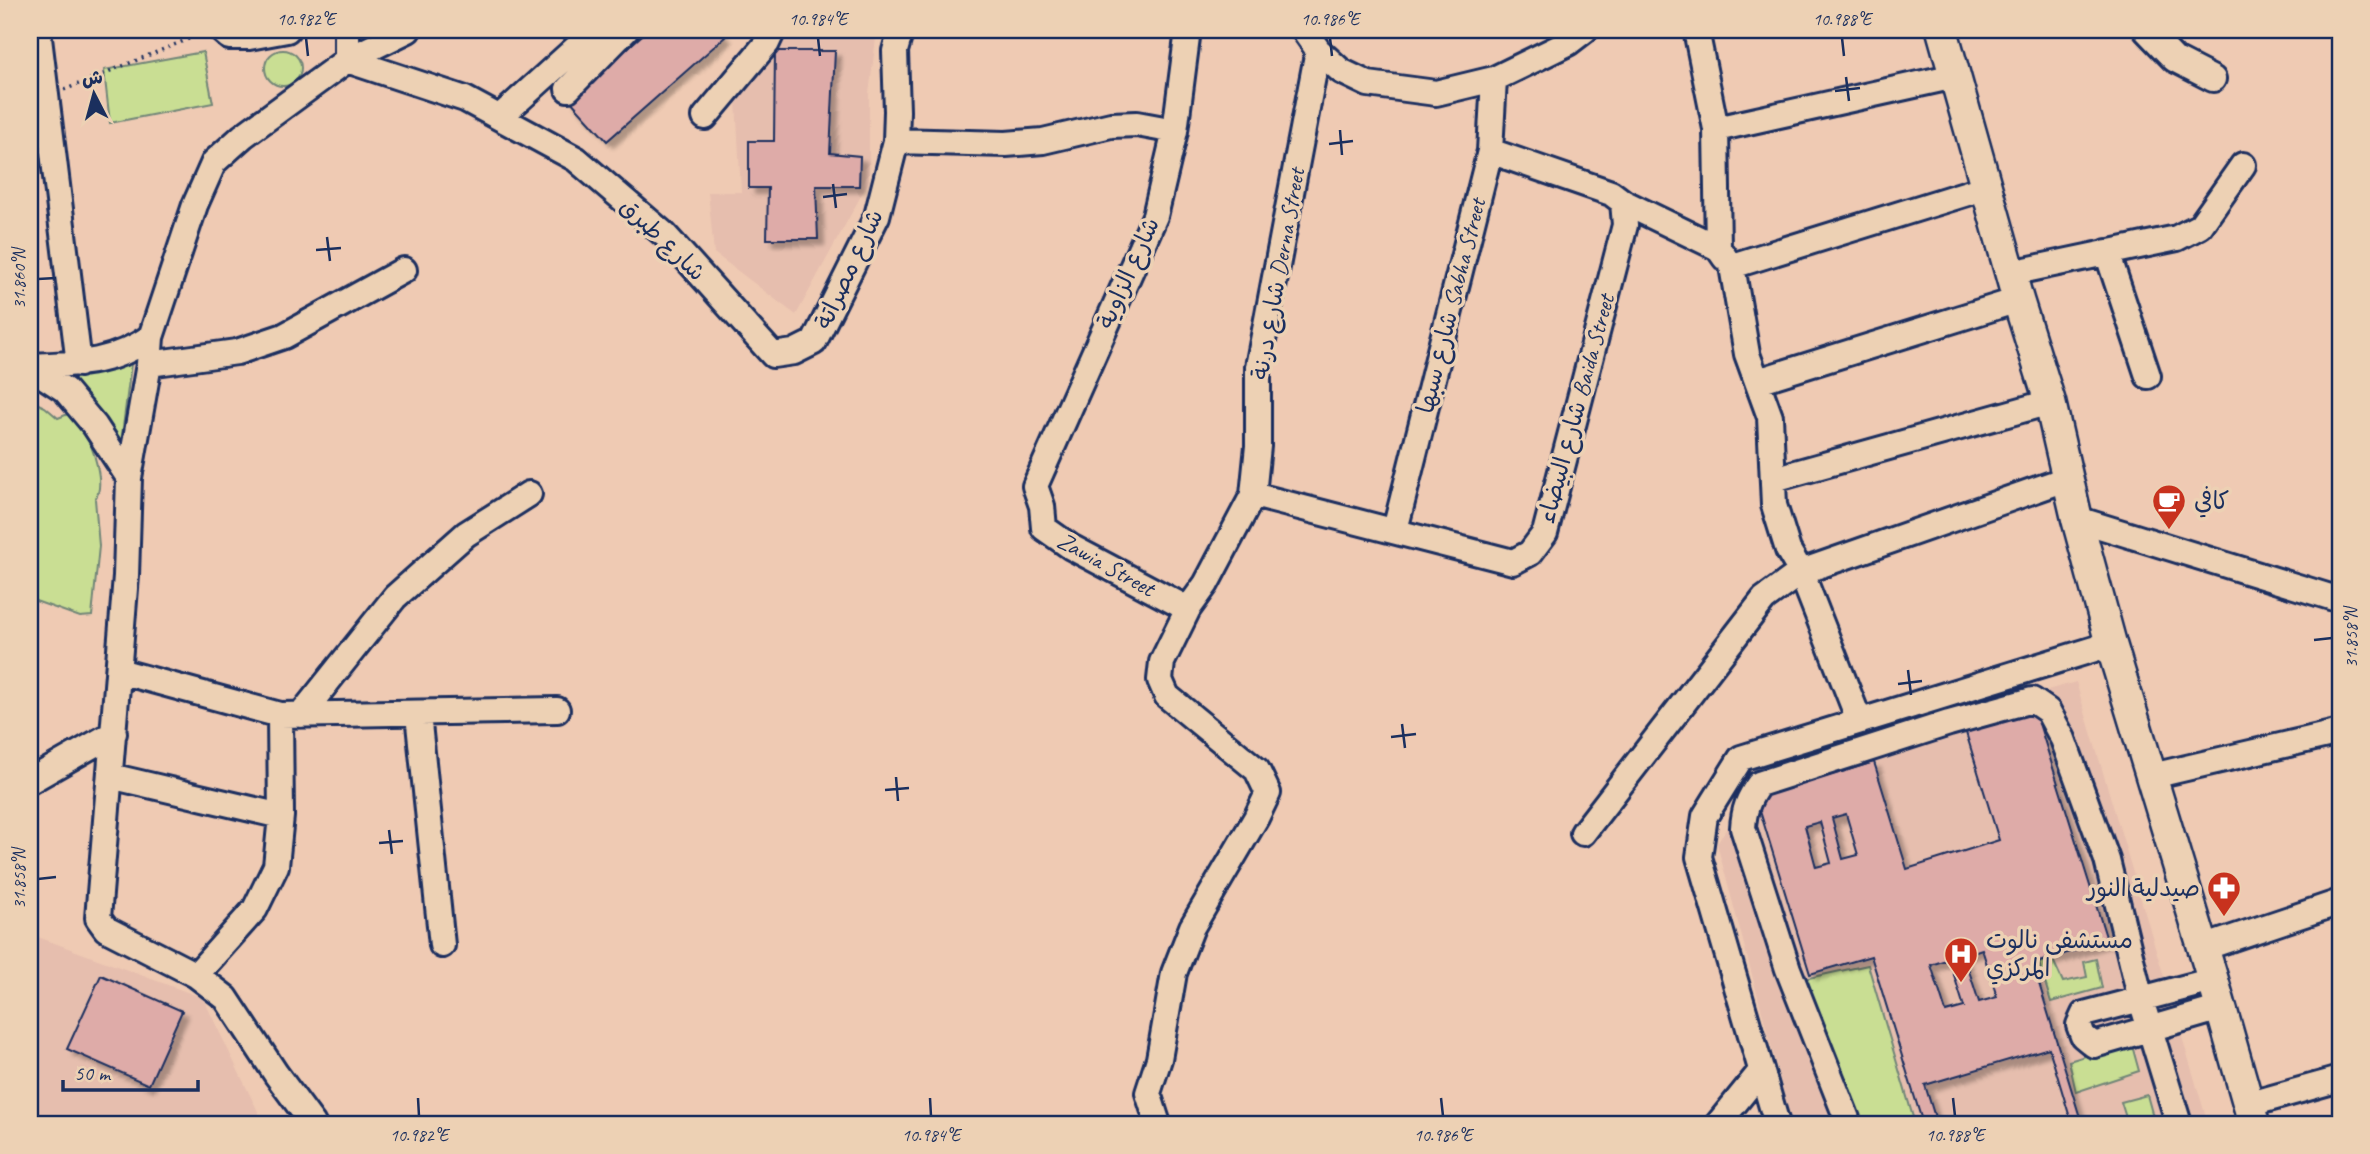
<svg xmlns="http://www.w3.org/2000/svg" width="2370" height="1154" font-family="Caveat,'Playpen Sans Arabic',sans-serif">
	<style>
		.built { fill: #e6beae }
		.green { fill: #c9de93; stroke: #728678; stroke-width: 2 }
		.building { fill: #deaba8; stroke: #1b2f5e; stroke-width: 2; fill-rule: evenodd; filter: url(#shadow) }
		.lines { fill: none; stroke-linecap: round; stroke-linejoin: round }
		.minor-casing { stroke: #1b2f5e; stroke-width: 30 }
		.major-casing { stroke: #1b2f5e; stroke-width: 35 }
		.path { stroke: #1b2f5e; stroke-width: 3.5; stroke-dasharray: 2 5; stroke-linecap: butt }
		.minor { stroke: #edd1b4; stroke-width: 24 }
		.major { stroke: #edd1b4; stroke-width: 30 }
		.ticks { fill: none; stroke: #1b2f5e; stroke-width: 2.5 }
		.labels { text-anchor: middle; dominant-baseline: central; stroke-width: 7; stroke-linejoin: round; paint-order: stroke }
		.street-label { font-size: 24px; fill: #1b2f5e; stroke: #edd1b4 }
		.poi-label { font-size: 24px; fill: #1b2f5e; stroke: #edd1b4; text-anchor: start }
		.neatline { fill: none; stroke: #1b2f5e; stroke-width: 2.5 }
		.ticks-label { font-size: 18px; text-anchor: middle; fill: #1b2f5e }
	</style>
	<defs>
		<filter id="shadow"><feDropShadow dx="6" dy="6" stdDeviation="2" flood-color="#0004"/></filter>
	</defs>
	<rect width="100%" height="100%" fill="#efcab3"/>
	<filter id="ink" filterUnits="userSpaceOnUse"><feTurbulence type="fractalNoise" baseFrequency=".0143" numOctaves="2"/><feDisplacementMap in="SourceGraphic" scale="14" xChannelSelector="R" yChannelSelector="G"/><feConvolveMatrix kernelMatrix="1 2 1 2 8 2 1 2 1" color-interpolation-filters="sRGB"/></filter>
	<g filter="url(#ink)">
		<path class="built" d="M759,30h118l-8,64v87l-73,134 -82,-62 -6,-61h33l-5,-91 20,-69z
			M2076,682l132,442h-416l-75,-280 45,-74z
			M30,934l173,64 61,126h-234z"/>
		<path class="green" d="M265 68a18 18 0 1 1 36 0a18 18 0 1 1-36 0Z
			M203,52l10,51 -103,20 -6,-53z
			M132,356l-12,95 -61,-77z
			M30,400l15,7 13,11 10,-4c5,6 11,11 15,17 10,14 23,54 12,68l4,47 -7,70 -12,1 -50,-18z
			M2052,958l11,24 24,-5 -3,-15 12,-3 6,29 -51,14 -12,-39z
			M1868,965l47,159h-60l-51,-145z
			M2131,1042l8,29 -63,21 -7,-31z
			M2147,1095l8,29h-27l-7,-22z"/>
		<path class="building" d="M648,30h71l6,7 -118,104 -38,-42z
			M775,51h60l-5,102 30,3 -1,30h-43l2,53h-51l1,-51h-19v-47h25z
			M2032,701l75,239 -74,24 49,160h-23l12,-3 -22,-73 -124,37 12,39h-14l-52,-168 -61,18 -54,-176 118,-36 33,107 92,-29 -36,-117zM1846,814l12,41 -15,4 -11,-41zM1820,822l11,41 -15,4 -11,-41zM1982,949l15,48 -18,5 -15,-47zM1949,959l15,48 -18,5 -15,-47z
			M101,975l81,36 -33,74 -82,-36z
			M2116,1118l3,6h-25z"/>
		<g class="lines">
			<g class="minor-casing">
				<path id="minor" d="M38,30l41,334
					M221,30l8,7h20l38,-7
					M1188,30l-13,101 -20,85 -120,270 7,20 2,22 27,19 117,62
					M1304,30l14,20 23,21 27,13 68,9 58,-14 74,-36 17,-13
					M1696,30l20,99 2,119
					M2146,30l28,29 39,20
					M347,60l118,39 111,60 89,76 108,120 21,-3 20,-10 63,-126 19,-75 1,-30 -2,-60 6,-21
					M347,60v-30
					M568,89l58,-59
					M500,117l96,-87
					M705,117l62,-74 6,-13
					M1716,129l239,-53
					M896,141l110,3 37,-3 68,-16 26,-1 38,7
					M1623,202l95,46 7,10
					M2107,252l41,124
					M2011,273l166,-35 23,-12 43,-61
					M149,364l88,-12 47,-16 120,-66
					M30,366c47,-2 80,-1 121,-29
					M30,367l35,23 30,36 34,52
					M1758,381l260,-81
					M1774,479l276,-77
					M1253,495l260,67 17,-9 15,-20 80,-308 -2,-23 -12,-9 -121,-42
					M2077,519l263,81
					M1395,530l95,-379 4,-72
					M119,671l161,44 277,-5
					M418,714l24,231
					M301,715l94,-118 71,-63 63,-40
					M1859,720l-58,-148 -13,-22 -14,-45 -4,-88 -23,-63 -15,-88 255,-79
					M110,776l171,40
					M2152,776l188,-44
					M30,781l84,-48
					M1583,833l181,-234 37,-27 268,-94
					M2203,948l137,-46
					M196,975l59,-66 21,-43 5,-50 -1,-101
					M2213,980l-129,34 -5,11 4,11 11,9 127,-37
					M2247,1105l93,-26
					M313,1124l-37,-50 -50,-76 -30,-23 -90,-46 -8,-11 28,-342 3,-98 20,-114 2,-27 44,-132 19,-43 29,-26 104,-76 61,-30
					M1158,1124l-10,-31 11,-34 15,-86 18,-46 64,-109 12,-25 -11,-23 -90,-74 -7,-16 2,-18 26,-53 18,-25 47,-89 5,-49v-79l60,-317
					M1718,1124l43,-53
					M1777,1124l-78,-267 6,-41 36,-58 370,-114
					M1849,1124l-61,-155 -45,-141c1,-18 5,-29 16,-44l190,-61 83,-23 16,11 15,28 44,121 34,140 38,124"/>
			</g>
			<g class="major-casing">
				<path id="major" d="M1942,30l76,270 32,102 27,117 34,125 102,336 41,144"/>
			</g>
			<path class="path" d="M64,90l139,-57"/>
			<use href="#minor" class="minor"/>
			<use href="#major" class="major"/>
		</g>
	</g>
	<path class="ticks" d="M306,38l2,18M818,38l2,18M1330,38l2,18M1842,38l2,18M1846,77l3,24M1835,91l25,-3M1340,130l2,25M1329,144l24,-3M833,184l3,24M823,197l24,-3M327,237l3,24M316,250l25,-2M38,279l18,-1M2314,640l18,-2M1908,670l3,25M1898,684l24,-3M1402,724l3,24M1391,737l25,-3M896,777l2,24M885,790l24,-2M389,830l3,24M379,843l24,-2M38,879l18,-2M418,1098l1,18M930,1098l1,18M1441,1098l2,18M1953,1098l2,18"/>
	<defs>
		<g id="cafe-pin" transform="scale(1.75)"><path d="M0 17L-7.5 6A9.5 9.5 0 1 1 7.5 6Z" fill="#c8321e" stroke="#edd1b4"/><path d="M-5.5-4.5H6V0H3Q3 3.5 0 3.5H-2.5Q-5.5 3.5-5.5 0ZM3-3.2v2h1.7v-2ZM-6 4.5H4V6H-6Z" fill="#fff"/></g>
		<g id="pharmacy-pin" transform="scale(1.75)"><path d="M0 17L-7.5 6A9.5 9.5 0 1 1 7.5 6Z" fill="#c8321e" stroke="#edd1b4"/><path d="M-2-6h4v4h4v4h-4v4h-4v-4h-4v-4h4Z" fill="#fff"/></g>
		<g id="hospital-pin" transform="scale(1.75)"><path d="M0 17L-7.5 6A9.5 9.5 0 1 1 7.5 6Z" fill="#c8321e" stroke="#edd1b4"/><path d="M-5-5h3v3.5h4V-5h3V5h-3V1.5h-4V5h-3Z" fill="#fff"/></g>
	</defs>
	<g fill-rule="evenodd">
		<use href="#cafe-pin" x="2169" y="501"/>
		<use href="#pharmacy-pin" x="2224" y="888"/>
		<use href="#hospital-pin" x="1961" y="954"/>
	</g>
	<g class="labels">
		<g class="street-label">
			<text transform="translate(663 239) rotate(44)">شارع طبرق</text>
			<text transform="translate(849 269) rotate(-65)">شارع مصراتة</text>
			<text transform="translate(1128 273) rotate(-66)">شارع الزاوية</text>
			<text transform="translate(1278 274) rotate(-80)">شارع درنة Derna Street</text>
			<text transform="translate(1451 306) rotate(-76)">شارع سبها Sabha Street</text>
			<text transform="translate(1576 409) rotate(-75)">شارع البيضاء Baida Street</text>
			<text transform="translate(1106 564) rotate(29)">Zawia Street</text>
		</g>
		<g class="poi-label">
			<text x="2194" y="501">كافي</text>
			<text x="2200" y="888" text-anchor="end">صيدلية النور</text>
			<text x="1986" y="940">مستشفى نالوت<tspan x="1986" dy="28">المركزي</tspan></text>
		</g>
	</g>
	<rect width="2370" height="1154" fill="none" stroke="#edd1b4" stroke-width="77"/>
	<g transform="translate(94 94) rotate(354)" stroke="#edd1b4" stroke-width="5" paint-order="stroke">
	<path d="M0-5L12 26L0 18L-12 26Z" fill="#1b2f5e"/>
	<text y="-10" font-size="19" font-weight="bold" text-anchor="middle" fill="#1b2f5e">ش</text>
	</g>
	<path d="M63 1080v10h135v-10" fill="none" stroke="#1b2f5e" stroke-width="3.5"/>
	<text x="74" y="1080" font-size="21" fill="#1b2f5e" stroke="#edd1b4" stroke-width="5" paint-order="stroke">50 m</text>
	<rect x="38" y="38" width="2294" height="1078" class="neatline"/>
	<g class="ticks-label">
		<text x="306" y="25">10.982°E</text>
		<text x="818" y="25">10.984°E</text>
		<text x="1330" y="25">10.986°E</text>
		<text x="1842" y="25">10.988°E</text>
		<text transform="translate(19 279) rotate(-90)" y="6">31.860°N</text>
		<text transform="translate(2351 638) rotate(-90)" y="6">31.858°N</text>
		<text transform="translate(19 879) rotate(-90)" y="6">31.858°N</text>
		<text x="419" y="1141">10.982°E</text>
		<text x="931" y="1141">10.984°E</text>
		<text x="1443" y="1141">10.986°E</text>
		<text x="1955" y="1141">10.988°E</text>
	</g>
</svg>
